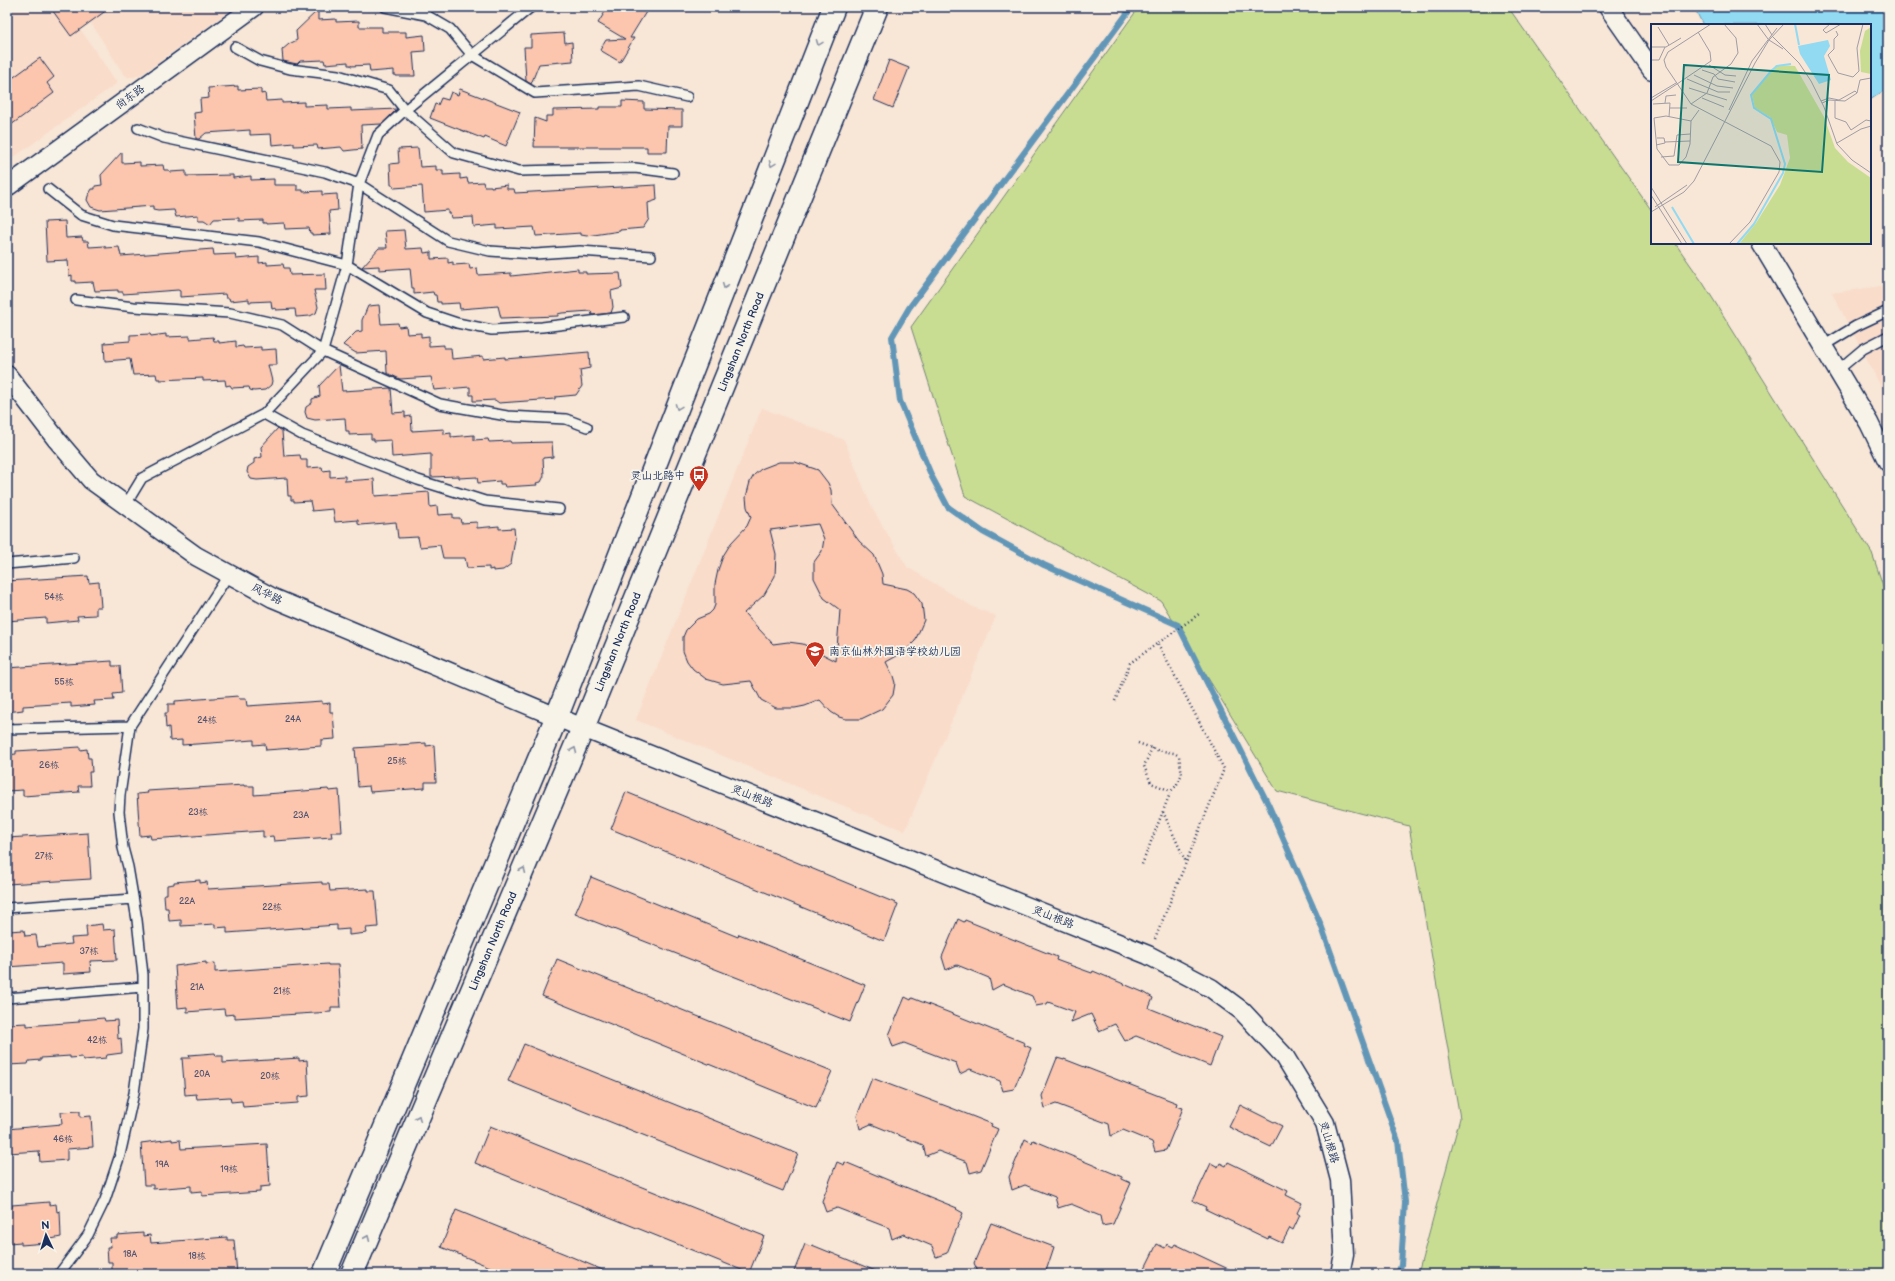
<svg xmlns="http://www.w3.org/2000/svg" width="1895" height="1281" font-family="'Balsamiq Sans','LXGW WenKai TC',sans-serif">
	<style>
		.built { fill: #f9dcca }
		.green { fill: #c9dd92; stroke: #728678 }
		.water { fill: #91daf2; stroke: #6296b7 }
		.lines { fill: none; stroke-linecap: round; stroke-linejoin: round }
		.stream { stroke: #6296b7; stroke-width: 6 }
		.building { fill: #fbc6ad; stroke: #1b2f5e; fill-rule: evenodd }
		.lane-casing { stroke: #1b2f5e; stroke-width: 12 }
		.street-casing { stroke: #1b2f5e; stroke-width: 21 }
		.secondary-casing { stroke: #1b2f5e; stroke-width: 25 }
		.path { stroke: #1b2f5e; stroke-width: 2.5; stroke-dasharray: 1 3; stroke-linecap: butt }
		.lane { stroke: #f7f3e8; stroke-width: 9 }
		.street { stroke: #f7f3e8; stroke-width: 18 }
		.secondary { stroke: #f7f3e8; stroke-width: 22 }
		.oneway { stroke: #8991a3 }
		.labels { text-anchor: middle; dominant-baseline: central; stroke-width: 3.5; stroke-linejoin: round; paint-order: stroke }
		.number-label { font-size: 9px; fill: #535572 }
		.street-label { font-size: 11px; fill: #1b2f5e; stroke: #f7f3e8 }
		.poi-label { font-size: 11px; fill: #1b2f5e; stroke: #f7f3e8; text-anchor: end }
		.inset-river { fill: none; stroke: #91daf2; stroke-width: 2 }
		.inset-road { fill: none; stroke: #a09da6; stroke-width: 1 }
		.view { fill: #0f766e; fill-opacity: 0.15; stroke: #0f766e; stroke-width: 2 }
		.inset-edge { fill: none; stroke: #1b2f5e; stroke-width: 2 }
	</style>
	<rect width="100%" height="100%" fill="#f8e6d6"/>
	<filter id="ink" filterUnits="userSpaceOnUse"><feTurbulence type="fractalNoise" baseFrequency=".025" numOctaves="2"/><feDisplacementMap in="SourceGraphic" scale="8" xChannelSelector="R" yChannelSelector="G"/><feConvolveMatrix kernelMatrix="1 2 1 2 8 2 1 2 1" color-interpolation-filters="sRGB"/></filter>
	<g filter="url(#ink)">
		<path class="built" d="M7,7h58l52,76 -110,79z
			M81,7h154l-93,67 -8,3h-6l-5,-4z
			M1888,285v115l-56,-107z
			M762,408l82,32 28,68 35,59 66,40 23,9 -91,215 -269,-111z"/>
		<path class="green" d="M1139,7h369l144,204v32h23l28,40 169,270 16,47v674h-470l42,-156 -51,-292 -132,-35 -116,-190 -196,-105 -54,-169z"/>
		<path class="water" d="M1694,7h194v81l-18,12v-75h-167z"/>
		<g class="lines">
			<path class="stream" d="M1132,7l-223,301 -17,29 8,64 32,76 16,30 35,25 61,33 134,60 90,179 53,121 77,216 7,61 -4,63 -3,9"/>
		</g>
		<path class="building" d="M50,7h61l-40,29z
			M608,7h41l-19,31h4l-14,24 -20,-12 6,-10 19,-1 -27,-16z
			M318,10v10l18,-1v3l23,-1v6h23v5h24v5l18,-2 1,16 -12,1 2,24h-19v-1h-2v-5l-24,2 -1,-7 -18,1v-1h-3v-3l-23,2 -1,-4 -24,1 -3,3 -14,-3 -1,-11 7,-6 8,-4 -1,-9z
			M564,33l1,10 7,-1 1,19 -34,3 -8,20 -5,-3 -2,-34h7v-12z
			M40,58l14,19 -7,6 7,10 -47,35v-46z
			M889,60l20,8 -16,40 -19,-8z
			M238,86v4l23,-1v5l4,-1 1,8 16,-1v3l22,-1v4l24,-1v4l23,-1v3l46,-2 -15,15 -21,1 1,24 -18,2 -3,-4 -23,2 -1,-4 -23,1v-3l-22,2 -1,-11 -21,1v-5l-44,3 -7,6h-3l-2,-26 7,-1 -1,-13 9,-1 -1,-10z
			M460,89l60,23 -14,34 -21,-9 -1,2 -54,-21 5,-14 3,1 3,-7 7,2 3,-8 7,3z
			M622,101l22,1v7l38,1v16h-14l-1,26h-20v-5h-113l1,-29 11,4v-6h7v-6l46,-1v-2h23z
			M418,148l2,19 16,-1v4h7v5l17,-1v5l7,-1 1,5 15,-1 1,4h7v1l16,-2v4h7l1,4 141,-8 1,15 -9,3 1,16 -6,9 -23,2v1l-33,5 -6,-1v-2l-45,3 -2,-9 -37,2v-4l-23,2 -1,-10 -22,1 -1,-5h-2v-3l-24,2 -2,-26 -28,2 -1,-3h-2l-1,-21 9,-1 -1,-14z
			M122,152v11l18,-1v4l23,-1 1,5h5l1,2 16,-1v5l47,-1v3l18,-2v4l23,-1v6h23v5h6v2l19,-1v4l15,-1 1,16 -9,1 2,23 -19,1v-2h-2l-1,-5 -24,1 -1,-6 -18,1v-1h-3v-3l-24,1v-3l-25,1 -4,5 -6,-4h-6v-5l-22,2 -2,-7 -16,1 -5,-1v-4l-53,4 -9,-3 -4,-7 1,-4 4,-7h3v-3l7,-1 -1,-10z
			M65,221l1,17 16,-1 1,4h5l1,6 16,-1v2l14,-1 2,9 92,-7 1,6 21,-1 1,5 23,-2v6l8,-1v3l16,-1 1,4h5l1,7 35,-1 1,16h-12l4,17 -2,6 -6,3 -14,1 -1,-8 -19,1v-2l-4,1 -1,-8 -22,1v-3l-19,2 -1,-3h-3l-1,-4 -45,3v-6l-2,-1 -55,4v-2h-5v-2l-23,1 -2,-9 -18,1v-2h-3v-6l-3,1 -1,-16 -21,1 -2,-39z
			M404,230l2,19 17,-1 1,5 7,-1v7l17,-1v5l5,-1v3l16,-1 1,5 7,-1 1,7 33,-2v3l67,-7v3h8v2l34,-1 2,15 -11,3 2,16 -2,6 -19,2 -1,-4 -29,2 -4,1v2l-57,2 -3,-12 -38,3 -1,-6 -18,1v-2h-4l-1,-7h-2l-1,-3 -19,2v-6h-2l-2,-20 -31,2v-4l-17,1 17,-19h8l-2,-17z
			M379,305l2,19 17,-1 1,4 7,-1 1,8 14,-1v4l8,-1v10l15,-1v3h7l1,11 31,-3v3l22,-2v2l84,-7 1,16 -10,2 2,16 -6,9 -21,2v2l-56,4 -4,-3 -18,1h-4v-6h-3v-8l-36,3 -3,-13 -31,2 -13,-6 -1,-22 -30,2 -13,-8 13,-13 6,-1v-11l6,-14z
			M150,334l1,2 15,-2v3l24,-1v3l23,-2 1,4h5v2l17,-2v6l7,-1 1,2 17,-1v3l15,-1 1,16h-9l4,16 -1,4 -6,5 -11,1 -4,-1 -1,-3 -17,1 -2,-3 -4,1 -1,-6 -22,1v-3l-43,2v-1h-3l-1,-5 -23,1 -3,-16 -25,2 -1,-18 26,-2v-6z
			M339,365l3,26 49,-3 2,25 12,-1v5l6,-1 1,15 32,-2v5l7,-1v4l23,-2v5l14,-1 1,3 21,-1 1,2 41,-1 1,15 -10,1 1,18 -3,6 -5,1 1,2 -32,2 -1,-3h-4v-3l-22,2 -1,-6 -18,1v-2l-28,1v-23l-39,3 -1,-17 -17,1v-2h-3v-5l-22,1v-4h-3l-1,-13 -30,2 -8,-2 -2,-6 1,-5 6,-4v-4l8,-3 -1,-10z
			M278,428l4,3 2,25 16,-1 1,5h6v8l15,-1 1,4 7,-1v7l15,-1v5l29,-2 1,17 54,-4 1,15 7,-1 1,9 15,-1v4h7l1,5 16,-1v6l22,-2v3l15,-1 1,11 -4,25 -8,6 -10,1v-2l-4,1v-3l-22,1 -2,-10h-22l-3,-13 -20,2 -2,-10 -20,1 -2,-16 -35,3 -3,-1v-4l-23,2 -2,-13 -21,2 -2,-10 -16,1v-2h-3v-4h-3l-1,-18 -30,2 -6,-1 -4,-7 1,-5 6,-4v-4l8,-2 -1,-10z
			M779,462h16l23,8 10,13 3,7 1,14 27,37 15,14 8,19 1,10 24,5 7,4 8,11 2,16 -9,21 -11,11 -18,10 7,14 2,7 -2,12 -11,14 -21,10h-15l-7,-2 -8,-5 -11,-12 -15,6 -10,2h-19l-15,-8 -10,-19 -28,3 -17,-5 -13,-10 -6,-8 -4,-10v-14l3,-7 11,-11 12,-5 4,-4 2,-5v-21l3,-14 5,-14 8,-13 16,-17 4,-9 -4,-10 -1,-10 4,-15 4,-7 7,-6zM818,524l6,15 -2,12 -8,11v16l10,20 16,12 -4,51 -33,-17 -15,-2 -15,2 -29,-31 20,-18 11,-19 1,-22 -6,-24z
			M88,576l1,7 10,-1 2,25h-5v8l-19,1 1,4 -32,3v-5l-39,3v-40z
			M112,661v5h8l2,27 -9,1 1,6 -20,1 1,4 -24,2v-4l-48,3v4l-16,2v-44z
			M238,696l1,3h7l1,7 75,-5v3l8,-1v9h3l2,27 -14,1v6l-55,4 -1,-6 -11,1v-5l-72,5v-5l-12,1 -1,-14 -3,1 -1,-15h3v-9h7v-3z
			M426,743v3l8,-1 2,37h-11v6l-55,4 -1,-6 -11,1 -3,-39z
			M80,747v3l7,-1 1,9h3l1,14h-3l1,14h-12l1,6 -56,4v-6l-16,1v-36l9,-1v-3z
			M244,785v1h10v9l74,-6 1,2 10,-1 3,42h-11l1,5 -58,4 -1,-5 -10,1v-6l-112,8 -1,-4 -10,1 -3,-42 11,-1 -1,-2z
			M626,792l272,112 -14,37 -273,-112z
			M88,833l3,46 -84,5v-46z
			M591,877l147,60 1,-3 126,51 -15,37 -275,-108z
			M200,880v3l7,-1 1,7 114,-7v2h7l1,7 38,-2v2h7l3,36 -12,1 1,5 -18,2v-6l-12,1v-5l-110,8v-6l-12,1v-4l-34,2v-6l-12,1 -1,-13h-3l-1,-14h3v-9l7,-1v-2z
			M958,919l6,3 1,-2 92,37 -1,3 8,3 28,10 1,-2 52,22 8,5 -4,10 72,29 -11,29 -74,-30 -11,5 -10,-17 -16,7 -8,-17 -20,8 4,-10 -27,-10 -1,2 -11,2 -4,-10 -29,-12 -11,6 -3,-12 -32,-13 -11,5 -4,-13z
			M102,924l1,6 12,-1 2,31 -27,1 1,11 -28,2v-11l-56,4 1,-36 16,-1 1,6 11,-1 2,12 34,-3 -1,-6 16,-1 -1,-11z
			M557,959l275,112 -16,37 -274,-112z
			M206,962v2l9,-1v9l113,-8v1h10l3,42h-10v5l-96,6v-4l-10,1 -1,-6 -37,3v-5l-9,1 -3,-42z
			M905,997l6,3 1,-2 56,22 57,23 -1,2 7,3 -17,41 -11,2 -3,-10 -30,-12 -10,5 -4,-11 -52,-20 -11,4 -4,-12z
			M104,1018l1,3 12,-1 1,19 3,-1 1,15 -15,2 -1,3 -22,2 -2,-3 -12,1v-2l-29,2v2l-12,1 -1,3 -21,1v-41l20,-1v3l12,-1 40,-3v-2z
			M524,1044l274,110 -15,37 -275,-110z
			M215,1053l1,3h7v7l76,-5v3l8,-1 2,36 -11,1v6l-55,4 -1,-6 -11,1 -1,-5 -33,2 -1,-5 -11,1 -3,-37h8l-1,-3z
			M1057,1058l7,2v-1l113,44 -1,3 7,2 -17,42 -11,2 -3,-10 -29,-12 -12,6 -2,-12 -53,-20 -11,4 -3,-12z
			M872,1078l82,31 38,15 -1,2 7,3 -17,41 -11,3 -3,-11 -29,-11 -12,5 -3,-11 -52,-21 -11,5 -3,-13z
			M1240,1105l42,21 -11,21 -42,-20z
			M80,1111v6l11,-1 2,31 -26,2v11l-27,2 -1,-11 -31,2 -1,-24 55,-5 -1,-12z
			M490,1126l274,110 -15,37 -274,-110z
			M172,1139v2l8,-1 1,9 86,-5 3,42 -10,1v5l-58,4v-5l-11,1v-6l-38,3v-4h-9l-3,-42z
			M1025,1139l7,4 1,-3 89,37v2l9,4 -18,41 -11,2 -2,-10 -29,-12 -13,4 -3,-11 -23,-9 -7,-3 -13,5 -3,-13z
			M837,1162l7,3 1,-3 43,18 69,28 -1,1 7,4 -16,40 -11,4 -4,-11 -28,-12 -12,5 -3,-11 -52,-20 -11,4 -4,-11z
			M1228,1162l60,29 -2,4 16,8 -5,10 3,2 -7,15 -3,-2 -8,15 -13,-6 -1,2 -63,-30 1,-2 -13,-6 18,-38 7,4 2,-4 6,3z
			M49,1202v3l7,-1 1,8 3,-1 1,26 -15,3v3l-25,2v-3l-12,1 -2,-2v-33h5v-3z
			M456,1210l109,44 47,20h-105l-66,-27z
			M991,1223l63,24 -9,27h-51l-16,-2 -4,-9z
			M143,1233v3l7,-1 1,8 76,-6v3h7l3,34h-125v-12h-4l-1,-15h4l-1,-9h7v-3z
			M805,1244l6,3 1,-2 71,29h-90z
			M1157,1244l8,4 2,-4 6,3 2,-3 64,30h-97z"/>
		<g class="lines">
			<g class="lane-casing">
				<path id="lane" d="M385,7l41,8 24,14 22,26 63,38 104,-7 48,11
					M235,47l25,14 30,8 48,6 51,15 16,20 49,43 65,18 116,-3 38,5
					M138,128l26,10 161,34 34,12 89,57 42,10 45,3 45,-3 71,5
					M48,189l33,26 32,10 146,17 88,23 80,48 30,10 35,7 50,-3 82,-10
					M76,300l58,7 96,6 52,12 41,26 117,53 67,12 59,3 21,8
					M1823,346l33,-20 32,-15
					M1838,370l25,-21 25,-13
					M264,414l38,21 116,45 67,21 74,8
					M125,506l17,-28 122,-64 59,-63 24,-86 12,-81 19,-49 27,-25 126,-103
					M7,564l67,-6
					M7,729l123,-3
					M7,908l126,-9
					M7,998l136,-11
					M59,1274l29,-39 17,-35 15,-45 14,-62 9,-64v-54l-6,-55 -9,-53 -5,-19 -4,-36 1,-17 10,-69 99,-152"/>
			</g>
			<g class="street-casing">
				<path id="street" d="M1608,7l44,63
					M7,187l247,-180
					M1761,243l108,180 19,39
					M7,375l50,65 34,40 105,76 77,42 310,130 565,227 63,33 31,23 43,46 40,66 15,57 4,74 -4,20"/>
			</g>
			<g class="secondary-casing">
				<path id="secondary" d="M324,1274l233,-558 277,-709
					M352,1274l231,-546 294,-721"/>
			</g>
			<path class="path" d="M1115,701l15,-38 69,-49
				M1138,743l19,7 17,3 5,3 3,18 -6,12 -5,5 -30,76
				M1152,748l-8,18 7,17 20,8
				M1163,812l23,50
				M1155,939l69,-170 -66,-125"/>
			<use href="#lane" class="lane"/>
			<use href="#street" class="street"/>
			<use href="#secondary" class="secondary"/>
		</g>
		<defs><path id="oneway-chevron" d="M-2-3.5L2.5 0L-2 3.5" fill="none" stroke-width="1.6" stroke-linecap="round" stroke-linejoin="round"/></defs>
		<g class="oneway">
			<use href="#oneway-chevron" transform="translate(819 43) rotate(111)"/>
			<use href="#oneway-chevron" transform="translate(772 164) rotate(111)"/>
			<use href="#oneway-chevron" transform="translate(725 286) rotate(111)"/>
			<use href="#oneway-chevron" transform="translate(678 407) rotate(111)"/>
			<use href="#oneway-chevron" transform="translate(574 750) rotate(-67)"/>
			<use href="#oneway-chevron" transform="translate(523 870) rotate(-67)"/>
			<use href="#oneway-chevron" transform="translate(418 1118) rotate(-67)"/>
			<use href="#oneway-chevron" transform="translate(367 1238) rotate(-67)"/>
		</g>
	</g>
	<defs>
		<g id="bus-pin" transform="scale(1)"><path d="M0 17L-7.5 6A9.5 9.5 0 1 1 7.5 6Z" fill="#c8321e" stroke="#f7f3e8"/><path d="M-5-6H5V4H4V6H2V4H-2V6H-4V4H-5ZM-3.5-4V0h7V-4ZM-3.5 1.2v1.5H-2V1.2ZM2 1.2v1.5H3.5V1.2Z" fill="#fff"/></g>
		<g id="school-pin" transform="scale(1)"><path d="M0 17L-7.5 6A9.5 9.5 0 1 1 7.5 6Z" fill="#c8321e" stroke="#f7f3e8"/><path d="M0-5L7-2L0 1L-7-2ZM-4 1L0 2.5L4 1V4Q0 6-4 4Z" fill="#fff"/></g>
	</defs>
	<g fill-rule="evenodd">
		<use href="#bus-pin" x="699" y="475"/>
		<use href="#school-pin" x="815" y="651"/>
	</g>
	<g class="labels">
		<g class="number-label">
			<text x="54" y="597">54栋</text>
			<text x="64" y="682">55栋</text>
			<text x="293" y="719">24A</text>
			<text x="207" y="720">24栋</text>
			<text x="397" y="761">25栋</text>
			<text x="49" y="765">26栋</text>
			<text x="198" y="812">23栋</text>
			<text x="301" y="815">23A</text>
			<text x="44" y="856">27栋</text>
			<text x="187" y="901">22A</text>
			<text x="272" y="907">22栋</text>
			<text x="89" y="951">37栋</text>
			<text x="197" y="987">21A</text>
			<text x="282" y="991">21栋</text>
			<text x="97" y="1040">42栋</text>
			<text x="202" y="1074">20A</text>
			<text x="270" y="1076">20栋</text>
			<text x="63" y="1139">46栋</text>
			<text x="162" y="1164">19A</text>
			<text x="229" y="1169">19栋</text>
			<text x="130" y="1254">18A</text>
			<text x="197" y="1256">18栋</text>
		</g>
		<g class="street-label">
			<text transform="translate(130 97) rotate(-36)">尚东路</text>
			<text transform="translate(741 342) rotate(-68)">Lingshan North Road</text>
			<text transform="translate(267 594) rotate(27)">风华路</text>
			<text transform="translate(618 642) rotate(-68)">Lingshan North Road</text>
			<text transform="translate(752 796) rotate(22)">灵山根路</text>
			<text transform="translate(1053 917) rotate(22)">灵山根路</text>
			<text transform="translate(493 941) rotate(-67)">Lingshan North Road</text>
			<text transform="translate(1329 1142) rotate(73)">灵山根路</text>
		</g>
		<g class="poi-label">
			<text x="685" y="475">灵山北路中</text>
			<text x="829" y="651" text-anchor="start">南京仙林外国语学校幼儿园</text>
		</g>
	</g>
	<g transform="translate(1651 24)">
		<rect width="220" height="220" fill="#f8e6d6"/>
		<path d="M220,3v47l-10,-2 -1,-21 5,-20zM125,41l19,1 29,51 11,31 13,14 23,16v66h-132l17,-21 24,-38 10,-27 -3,-23 -10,-3 -7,-15 -15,-9 -3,-13z" fill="#c9dd92"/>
		<path d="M177,16l2,6 -6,10 7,24 -12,4 -19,-30 -2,-8z" fill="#91daf2"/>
		<path class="inset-river" d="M144,0l4,21M21,183l22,37M86,220l17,-20 29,-51 2,-9 -14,-45 -17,-11 -3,-13 20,-24 6,-5 14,-2"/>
		<path class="inset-road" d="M60,0l-43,28 -4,8 2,7 25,37 80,42 9,16 -1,10 -29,50 -21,22M106,0l11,15M114,0l7,11M179,0l-7,6 3,3 15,-9M7,3l11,18M185,7l2,4 -4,4v10l-6,6 10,18 15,4 6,-6 -2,-23 6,-24M121,12l27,27 12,18 13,26 13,37 15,16 19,13M118,16l14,9M0,23h15l15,-9M0,36h8l6,-13M58,41l16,10 11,1M51,46l12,4 4,5 17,3M43,51l23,11 16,2M36,55l31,13h12M26,60l34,-23 -1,-9 -12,-20M38,64l38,12M206,69l3,-13 11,-2M0,74l25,-15M51,74l22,9M0,77l26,-17M170,77l8,-3 10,2 16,-9 2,2 -12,8 -16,-1 -7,3M184,77v17l11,4 5,8 15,-10 5,1M14,79l1,-7 10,-1M2,80l17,-1 -1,14M40,80l16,-11 6,-16 18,-13 7,-11 -2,-15 -12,-14M19,84h17M78,86l23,-49 25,-33M40,97l-1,23 -4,13 -7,8h-10l-12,-16 -3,-31 12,-2 25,5 8,-11M14,118l25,-1M186,119l24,-14 10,-3M5,121l9,-2 -1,-5h-7M10,133l13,-1 3,-21 13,-1M0,163l36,57M0,171l31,49M4,183l32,-22M0,188l33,-20 10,-11 61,-118 14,-23 15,-16"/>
		<path class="view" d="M33,41l145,10 -7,97 -144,-10z"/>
		<rect width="220" height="220" class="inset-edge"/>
	</g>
	<rect width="1895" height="1281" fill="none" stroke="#f7f3e8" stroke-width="24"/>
	<rect x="12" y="12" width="1871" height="1257" fill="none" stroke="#1b2f5e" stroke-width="1.5" filter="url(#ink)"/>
	<g transform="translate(46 1235) rotate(356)" stroke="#f7f3e8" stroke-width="3" paint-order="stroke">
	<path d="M0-3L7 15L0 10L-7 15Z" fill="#1b2f5e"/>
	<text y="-6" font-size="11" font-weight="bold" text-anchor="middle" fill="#1b2f5e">N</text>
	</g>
</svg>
